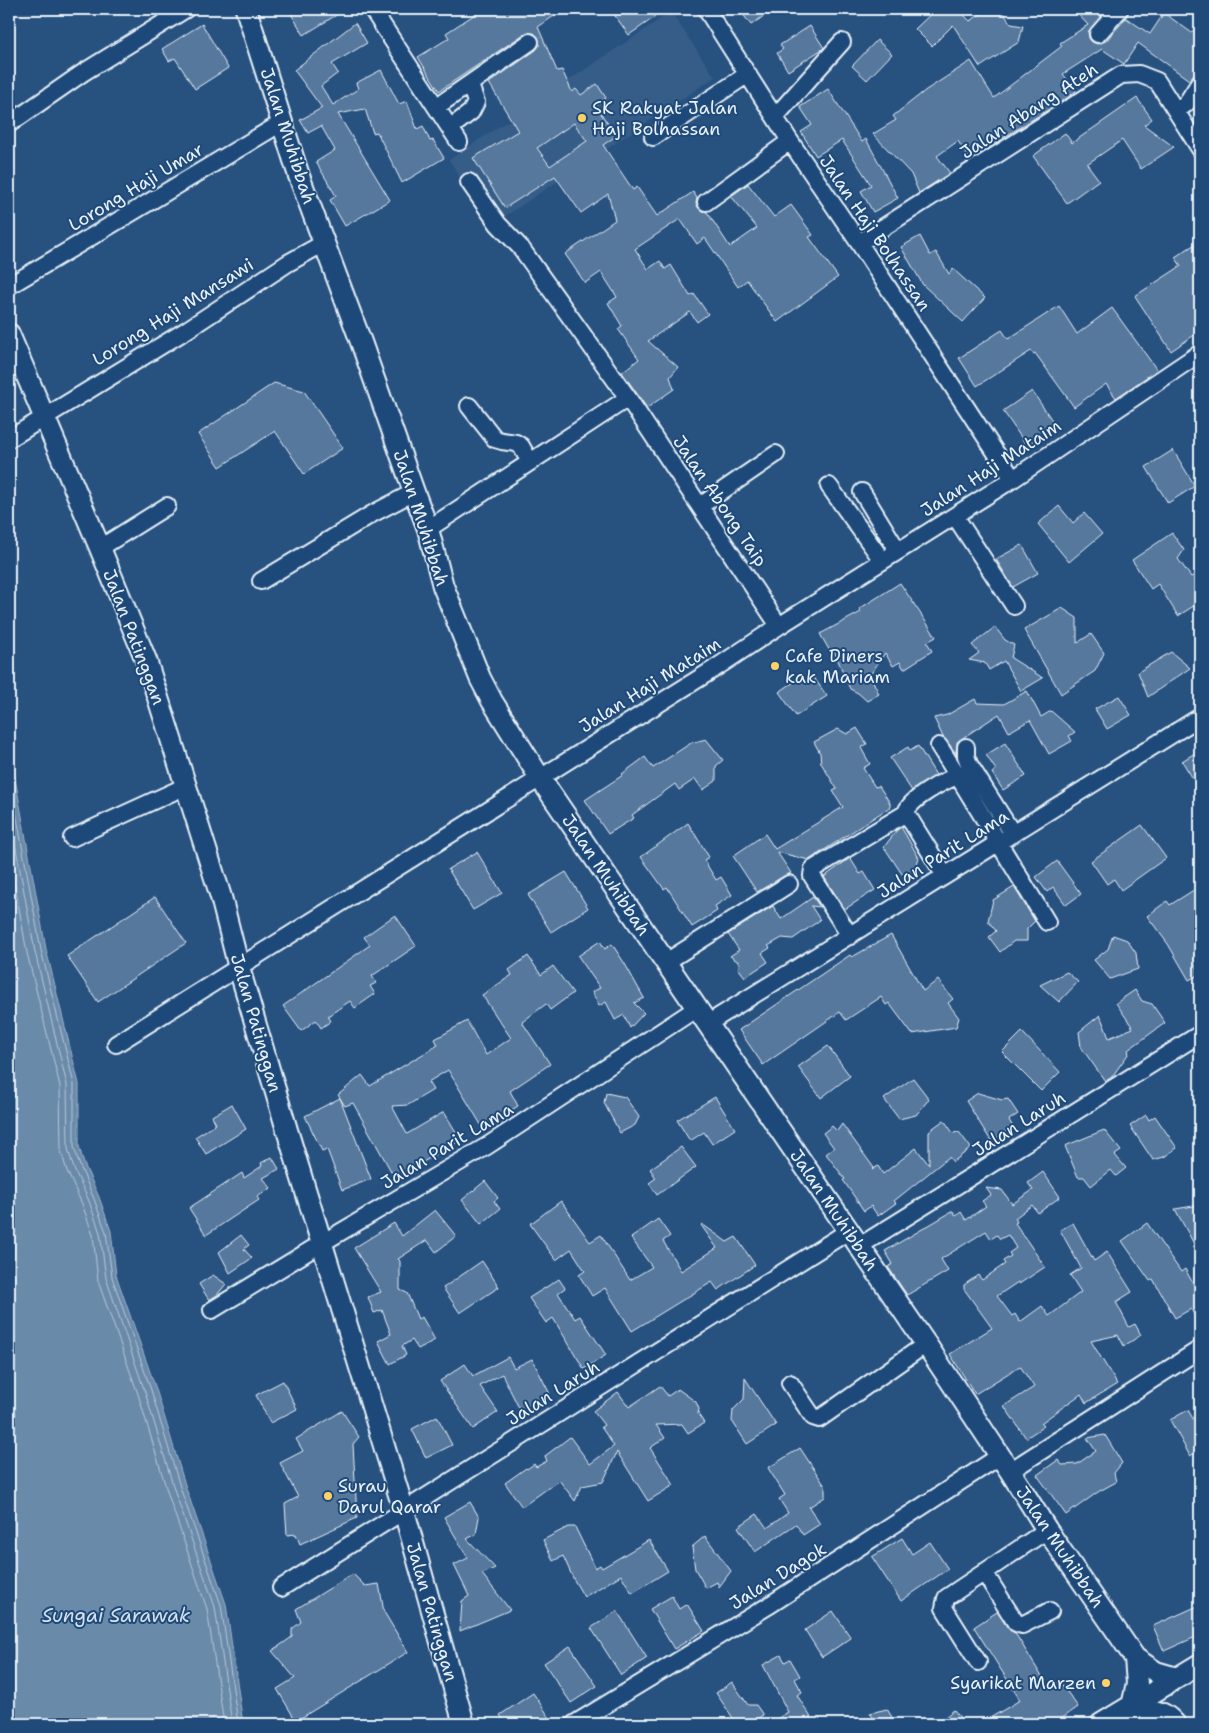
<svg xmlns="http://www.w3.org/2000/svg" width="1209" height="1733" font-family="'Shantell Sans',sans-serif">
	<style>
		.built { fill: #355d88 }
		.water { fill: #6b8aaa; stroke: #9db3c9 }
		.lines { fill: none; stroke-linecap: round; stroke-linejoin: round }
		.shore { stroke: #b6c8d9; stroke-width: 1 }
		.building { fill: #57789d; stroke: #e8f1f8; fill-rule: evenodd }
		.minor-casing { stroke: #e8f1f8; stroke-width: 20 }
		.major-casing { stroke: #e8f1f8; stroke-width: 24 }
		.minor { stroke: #1f4a7a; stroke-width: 16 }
		.major { stroke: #1f4a7a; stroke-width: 20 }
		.poi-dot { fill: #ffd166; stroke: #1f4a7a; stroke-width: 2 }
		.labels { text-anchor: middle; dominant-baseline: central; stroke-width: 4; stroke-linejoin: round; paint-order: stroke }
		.poi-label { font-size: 18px; fill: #e8f1f8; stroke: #1f4a7a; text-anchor: start }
		.street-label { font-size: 18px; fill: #e8f1f8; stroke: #1f4a7a }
		.water-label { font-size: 19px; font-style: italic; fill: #d5e2ec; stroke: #1f4a7a }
	</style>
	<rect width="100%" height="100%" fill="#27517f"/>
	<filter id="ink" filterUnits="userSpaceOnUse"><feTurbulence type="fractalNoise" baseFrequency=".02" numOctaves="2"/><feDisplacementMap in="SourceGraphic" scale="10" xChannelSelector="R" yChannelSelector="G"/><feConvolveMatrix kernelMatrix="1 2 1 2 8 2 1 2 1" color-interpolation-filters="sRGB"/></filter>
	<g filter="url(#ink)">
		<path class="built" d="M671,12l44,65 -223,148 -43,-65z"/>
		<path class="water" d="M9,745l37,204 33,135v62l5,18 15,33 12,34 5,44 40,114 30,99 40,116 17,120h-234z"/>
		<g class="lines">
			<path class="shore" d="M9,774l32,176 33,134v63l6,19 14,33 12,33 6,45 39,113 30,100 40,115 17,119
				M9,810l26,142 32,133 1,64 6,20 15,32 11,32 6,45 39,114 30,100 40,115 17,117
				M9,852l18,101 33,133 1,65 6,20 15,33 11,31 5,46 40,113 30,100 39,115 17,115"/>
		</g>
		<path class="building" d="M288,9h58l-42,26z
			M483,9h81l-26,18 19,44 5,-1 10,22 4,-3 5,6 16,-11 9,14 -10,8 20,30 -13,9 30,45 4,-3 20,29 36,-24 4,6 -1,5 2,4 4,4 5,1 23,35 27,-19 -26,-32 17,-12 26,33 17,-12 22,30 -4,2 29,40 -61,45 -30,-42 -9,7 -33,-49 -8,6 -17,-25 -45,30 13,20 12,-8 5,8 6,-4 19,31 4,-2 14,20 -11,8 -7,-10 -42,29 30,26 -8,10 4,12 -27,19 -25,-36 17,-13 -21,-30 4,-3 -14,-23 9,-6 -16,-25 -16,11 -20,-29 50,-34 -7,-26 -27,19 -26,-37 -50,32 -32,-50 45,-27 -29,-48 47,-33 3,-4 -1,-9 -4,-4 -10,1 -85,57 -21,-34 31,-19 -3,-5zM574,123l13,18 -37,25 -13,-18z
			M610,9h39l6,8 -26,18z
			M739,9h35l-23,16z
			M936,9h22l12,12 19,-12h12l10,15 12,2 -4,16 -39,25 -27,-42 -21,21 -17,-17z
			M1073,9h34l-19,23 1,6 3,4 5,2 9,-3 20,-23 24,16 14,-21 28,20 8,-15v54l-5,1 -6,7 -51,-37 -14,21 -22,-15 -39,25 13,17 -9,7 -98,61 -11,-18 -21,15 13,17 -31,20 -8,-19 -38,-40 23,-14 -3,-4 33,-26 45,-29 23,37 68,-52 -2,-3 28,-18z
			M355,23l12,20 -35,21 6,9 -17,13 12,19 25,-16 -2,-6 25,-13 18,34 8,-3 10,28 6,-3 7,15 3,-1 11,18 -42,25 -25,-51 -4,1 -8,-24 -27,5 52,86 -45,26 -15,-26 6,-4 -20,-34 19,-12 -14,-24 -13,7 -8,-13 22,-12 -28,-38z
			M202,24l26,44 -33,21 -20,-31 -6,3 -7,-12z
			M810,26l14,22 -36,23 -11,-18 6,-4 -3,-4z
			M877,40l15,14 -25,26 -15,-14z
			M828,89l34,53 4,-3 32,59 -25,14 -12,-21 10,-6 -29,-45 -26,16 -15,-24 11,-7 -12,-18z
			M1137,98l15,21 -8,6 30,22 -33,22 -19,-29 -35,24 12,16 -32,23 -34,-47 32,-23 7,10z
			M920,236l10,19 6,-3 13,22 4,-5 32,29 -22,24 -40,-37 -22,-38z
			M1200,241v90l-29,20 -36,-55 46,-30 -6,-9z
			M1059,306l18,28 35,-26 45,62 -41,28 -10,-14 -32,23 -39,-54 -2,1 -2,-3 -54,35 -18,-28 43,-28 6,9z
			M274,383l30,8 39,57 -39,26 -29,-43 -55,36 -22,-33z
			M1032,391l24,35 -29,20 -24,-35z
			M1173,450l22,36 -27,17 -22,-36z
			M1059,506l14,17 11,-10 18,21 -33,28 -31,-38z
			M1172,533l12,17 -6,9 13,18 9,-5v30l-22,14 -20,-32 -7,5 -19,-29z
			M1022,545l16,28 -25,14 -17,-28z
			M900,583l36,54 -9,5 5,9 -28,18 -4,-7 -7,4 -8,-13 -15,22 9,19 -12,7 -9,-8 -8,-4 -16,-38 -3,2 -11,-19 41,-22 -2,-3z
			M1062,608l15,10v25l14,-9 13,19 -9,18 -34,23 -37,-64z
			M995,627l10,13 9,5 -3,13 32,20 -22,13 -17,-30 -15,9 -4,-7 -16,-3 10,-7 -7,-8z
			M1171,652l19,16 -42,29 -10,-25z
			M812,675l15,21 -31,20 -17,-24 21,-14 4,3z
			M1027,691l14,26 10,-6 24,21 -6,4 3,5 -23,13 -19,-34 -21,12 -10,-18 -38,25 -4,3 -1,11 -13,-16 -9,-19 13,-3 28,-16 2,4 27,1z
			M1119,696l12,19 -24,14 -12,-20z
			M857,728l10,16 -6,4 9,16 -7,4 12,19 4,-1 11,17v4l-81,53 -32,-8 14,21 -7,3 -27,16 -24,-36 32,-22 10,15 68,-42 -10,-16 4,-2 -16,-26 -1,-10 -6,-11 24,-13 9,5z
			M706,739l17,21 -7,6v15l-13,9 -8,-11 -16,11 -4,-6 -43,31 2,3 -26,16 -23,-34 38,-25 -1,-1 23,-17 8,11 38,-25z
			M1005,743l21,33 -23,14 -11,-17 4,-3 -10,-15z
			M918,746l18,29 -24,16 -22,-33 18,-11 2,4z
			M1200,750v40l-18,-29z
			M688,823l21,34 -5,3 12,20 5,-3 11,18 -17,11 2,5 -25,16 -25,-40 -3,2 -23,-32z
			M1142,825l24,33 -45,32 -7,-11 -7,5 -16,-23z
			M901,827l18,31 -6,16h-11l-18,-27 13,-17z
			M477,852l25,41 -29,17 -25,-41z
			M850,858l10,16 4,-2 11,18 -30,19 -21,-32z
			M1057,861l24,33 -15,11 -13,-18 -6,5 -11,-15z
			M566,872l22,36 -37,24 -23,-37z
			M1200,886v77l-4,2 4,9 -11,6 -21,-36 -21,-28 20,-15 3,4z
			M1014,887l21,34 -8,8v12h-13l-14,11 -11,-15 7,-6 -8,-10 5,-21z
			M155,897l31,46 -88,59 -31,-46z
			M813,897l7,10 -9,-1 9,14 -27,19 -11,-1 -14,8 2,2 -8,5 6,9 -23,15 -7,-9 2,-5 -10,-7 9,-6 -11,-16 45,-28 8,13z
			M395,915l21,31 -44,30 4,7 -6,3 5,8 -20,14 -5,-7 -22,15 3,5 -10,7 -5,-8 -15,11 -18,-25 87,-61 -6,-8z
			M891,935l32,56 15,-11 15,19 -5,4 11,15 -3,9 -44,7 -23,-31 -3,2 -5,-8 -35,23 -6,-8 -77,53 -24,-35 111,-75 2,2z
			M1113,935l14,5 9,13 2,16 -28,10 -16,-19 14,-11z
			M600,941l5,8 7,-5 13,20 19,34 -10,5 10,10 -14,15 -6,-13 -9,5 -9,-18 -7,4 -7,-14 8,-4 -22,-32z
			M528,956l13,19 12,-9 20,27 -23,17 -4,-6 -24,18 28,42 -40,27 8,15 -35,22 -35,-58 -20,12 5,8 -25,15 -16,1 15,28 37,-22 17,28 -38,22 1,2 -28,16 -43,-77 -8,3 -7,-11 24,-20 8,11 68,-41 -3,-6 32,-18 19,34 25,-17 -29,-43 30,-20 -3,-5z
			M1067,972l11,10 -19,20 -19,-17z
			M1135,990l7,11 10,3 13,19 -37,27 1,3 -18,25 -6,3 -24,-34 -2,-15 21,-17 9,23 24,-10 -17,-25z
			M1022,1032l38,40 -19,19 -39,-39z
			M828,1046l22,30 -29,22 -23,-31z
			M913,1078l16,21 -13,16 -17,4 -15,-20z
			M606,1093l19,4 14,20 -4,8 -15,8 -16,-30z
			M978,1093l24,7 6,-1 10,15 -9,6 4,7 -22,14 -25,-40z
			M715,1097l20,32 -23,15 -8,-12 -14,9 -13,-21z
			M340,1098l31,81 -29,11 -15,-41 -5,2 -17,-35z
			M232,1104l14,25 -40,25 -11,-17 21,-13 -4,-8z
			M1146,1115l3,5 6,-4 22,32 -13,9 -11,3 -23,-34z
			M944,1120l9,13 6,-1 12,16 -18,14 -4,-5 -55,44 2,2 -18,13 -7,-10 -7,5 -21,-31 2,-1 -19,-25 8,-6 -11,-15 9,-7 5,5 5,-7 32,44 -2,2 6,-4 5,8 33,-26 13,17v-34z
			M1104,1130l17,21 -6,4 11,13 -10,8 -5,-6 -20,16 -7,-9h-6l-13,-31z
			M681,1147l15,20 -39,28 -8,-12 7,-5 -6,-9z
			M272,1157l7,12 -16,9 8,10 -14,9 2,3 -53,35 -17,-27 53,-35 2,5 18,-12 -1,-3z
			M1043,1172l17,25 -22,16 -6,-8 -17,13 2,4 -2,1 30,44 -26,17 -1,-2 -21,14 15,20 3,-2 5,8 22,-16 7,10 32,-24 -11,-17 11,-7 -21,-38 13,-7 21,38 13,-9 25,40 -16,10 13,25 6,-3 6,11 -17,11 -6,-11 -27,6 26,43 -31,19 -5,-9 -40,29 3,3 -18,12 -22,-32 30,-19 -14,-21 -45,28 -25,-40 42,-26 -28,-39v-4l14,-10 4,5 23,-16 -2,-3 8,-5 -2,-3 7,-5 -8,-13 -8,4 -3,-4 -6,4 -5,-8 -45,28 7,12 -41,24 -19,-28 5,-3 -8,-13 68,-40 3,5 5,-4 5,8 20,-14 -4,-5 9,-6 -5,-7 16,2 10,14 21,-14 -5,-7z
			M485,1181l13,17 -4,3 6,8 -19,15 -19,-24z
			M561,1201l29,41 11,-7 29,45 22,-13 -21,-29 27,-19 12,17 -7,5 18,30 36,-23 -16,-23 1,-1 25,18 9,-5 19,28 -37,25 -6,-8 -80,49 -27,-43 -13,8 -13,-21 6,-4 -14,-22 -15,11 -26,-36z
			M1200,1205v50l-25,-46z
			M435,1210l21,26 -20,16 -9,-12 -29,19 2,2v29l7,3 11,26 4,-2 13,23 -17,9 -6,-9 -10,6 4,9 -16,9 -12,-23 13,-7 -9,-24 -8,3 -6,-16 13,-5 -27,-44 40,-25 8,13z
			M1147,1223l34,49 4,-3 15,27v30l-9,-17 -16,9 -22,-39 -3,2 -28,-40z
			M241,1235l8,10 -5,4 8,9 -22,15 -11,-21z
			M482,1261l17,26 -39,26 -17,-25z
			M213,1275l13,9 -9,11 -8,5 -10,-16z
			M559,1279l6,9 -7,5 17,26 5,-3 26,39 -22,14 -31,-51 -7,5 -17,-25z
			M508,1357l6,11 18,-9 18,35 -30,16 -18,-36 -22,12 18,26 -25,17 -33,-48 25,-17 8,12z
			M745,1378l31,47 -29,19 -15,-23 1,-11 11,-11z
			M283,1381l14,28 -27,14 -14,-28z
			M660,1386l8,10 10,-7 18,13 3,7 -1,5 6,9 -16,10 -6,-9 -26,1 9,13 -15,10 24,37 -26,16 -31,-49 -14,30 -21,4 -7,15 -16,-21 -37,27 -17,-24 21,-15 1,1 7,-5 2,3 11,-6 -2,-5 25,-19 20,27 24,-18 -13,-19 3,-2 -11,-14 25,-19 11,15z
			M1188,1410l12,21v19l-10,6 -20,-36z
			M342,1411l17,26 -6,7 4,74 -57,26 -4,-10 -9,1 -2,-31 13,-7 -18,-34 23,-12 -7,-12z
			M437,1416l15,29 -26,13 -14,-29z
			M1105,1435l17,28 -8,10 2,9 -18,10 -32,23 -29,-40 21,-15 4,5 15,-1 19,-13 -9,-13z
			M800,1448l25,38v11l-16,10 11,17 -17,11 -7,-11 -41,28 -17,-25 19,-13 10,14 21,-15 -9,-14 6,-4 -17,-27z
			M470,1502l9,15 -3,17 -9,5 28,29 -13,6 28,36 -50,21 2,-30 7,-5 -15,-31 14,-7 -24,-41z
			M568,1527h7l20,41 5,-3 2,3 47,-28 19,31 -36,22 -11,-18 -37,22 -10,-17 -11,-24 -10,5 -10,-21z
			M705,1536l26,35 -12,16 -2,-5 -11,6 -11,-19 -3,-22z
			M902,1538l10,16 18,-12 18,27 -47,32 -29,-44z
			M353,1574l12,12 14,-2 5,28 24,40 -112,69 -19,-32 18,-11 -23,-27 20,-14v-8l9,-7 -5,-13z
			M672,1596l7,13 8,-5 17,27 -30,18 -24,-40z
			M1200,1605v30l-36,16 -11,-25z
			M617,1611l30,47 -26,17 -30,-47z
			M833,1611l18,27 -29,19 -17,-27z
			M997,1612l11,16 7,5 32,52 13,-3 18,25 -24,17h-74l40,-24 -46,-73z
			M570,1646l27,40 -26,17 -27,-40z
			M781,1655l4,7 5,-3 10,17 -5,3 7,13 -5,3 18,29h-46l19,-12 -25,-47z
			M732,1682l16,23h8l7,10 -14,9h-12l-21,-31z
			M533,1693l21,31h-48l-6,-9z
			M887,1709l9,15h-18l-8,-11z
			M954,1710l11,14h-29z"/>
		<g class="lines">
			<g class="minor-casing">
				<path id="minor" d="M372,9l87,133
					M706,9l84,132 69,102 154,236
					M1098,34l22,-25
					M436,107l94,-65
					M1176,111l10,-7 14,-22
					M775,117l67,-75
					M9,124l75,-52 102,-63
					M450,128l21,-16 5,-10 -6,-17
					M653,137l95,-63
					M469,182l29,42 23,24 107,150 151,228
					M706,202l84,-61
					M859,243l262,-168 18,-1 18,7 43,68
					M9,286l274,-164
					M469,406l26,33 7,2 14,2 5,3 9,16
					M9,439l176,-108 103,-68 36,-20
					M829,486l53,74
					M862,492l36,59
					M700,506l76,-52
					M955,516l59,90
					M428,529l200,-131
					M100,548l67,-42
					M261,581l111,-67 42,-22
					M939,746l19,30
					M966,747v9l3,8 44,70
					M906,813c3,-14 39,-33 52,-37l89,146
					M72,838l114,-52
					M850,936l-38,-60 1,-7 93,-56 39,63
					M666,962l123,-78
					M707,1024l493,-307
					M116,1044l598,-375 65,-43 234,-147 187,-126
					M858,1247l342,-213
					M212,1310l110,-67 165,-97 210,-138
					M790,1383l23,34 6,2 107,-75
					M1010,1471l190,-122
					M984,1572l32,51 6,2 28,-14
					M281,1588l566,-356
					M978,1662l-34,-54 2,-10 101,-68
					M574,1724l194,-118 232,-150"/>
			</g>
			<g class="major-casing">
				<path id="major" d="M246,9l53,167 62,166 53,150 14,37 15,57 37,92 12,23 48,77 386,566 84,127 37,59 88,128 21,14 21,6
					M9,334l91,214 46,112 75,237 18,71 48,162 117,381 60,213
					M1132,1706l5,-22 -2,-26
					M1126,1720c20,-8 32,-16 49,4
					M1101,1724l99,-60"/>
			</g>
			<use href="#minor" class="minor"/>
			<use href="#major" class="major"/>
		</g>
	</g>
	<g class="poi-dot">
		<circle cx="582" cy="118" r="5"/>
		<circle cx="775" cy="666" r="5"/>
		<circle cx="328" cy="1496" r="5"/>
		<circle cx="1106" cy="1683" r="5"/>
	</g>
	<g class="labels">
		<g class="poi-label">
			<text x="592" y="108">SK Rakyat Jalan<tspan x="592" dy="21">Haji Bolhassan</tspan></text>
			<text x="785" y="656">Cafe Diners<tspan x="785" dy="21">kak Mariam</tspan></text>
			<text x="338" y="1486">Surau<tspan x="338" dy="21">Darul Qarar</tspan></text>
			<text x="1096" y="1683" text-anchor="end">Syarikat Marzen</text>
		</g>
		<g class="street-label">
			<text transform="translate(1029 111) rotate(-33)">Jalan Abang Ateh</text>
			<text transform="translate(288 136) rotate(72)">Jalan Muhibbah</text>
			<text transform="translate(136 187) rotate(-31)">Lorong Haji Umar</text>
			<text transform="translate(875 233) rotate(56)">Jalan Haji Bolhassan</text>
			<text transform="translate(173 312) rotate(-32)">Lorong Haji Mansawi</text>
			<text transform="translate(991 468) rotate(-33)">Jalan Haji Mataim</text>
			<text transform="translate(720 501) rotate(56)">Jalan Abong Taip</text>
			<text transform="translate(421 518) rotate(72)">Jalan Muhibbah</text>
			<text transform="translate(134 637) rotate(69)">Jalan Patinggan</text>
			<text transform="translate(650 685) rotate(-32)">Jalan Haji Mataim</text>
			<text transform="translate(943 854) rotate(-32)">Jalan Parit Lama</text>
			<text transform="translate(606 875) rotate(56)">Jalan Muhibbah</text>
			<text transform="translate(256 1023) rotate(74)">Jalan Patinggan</text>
			<text transform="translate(1019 1124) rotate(-32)">Jalan Laruh</text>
			<text transform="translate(447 1146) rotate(-31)">Jalan Parit Lama</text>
			<text transform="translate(834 1210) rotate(56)">Jalan Muhibbah</text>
			<text transform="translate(553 1393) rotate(-32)">Jalan Laruh</text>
			<text transform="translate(1060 1547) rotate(56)">Jalan Muhibbah</text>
			<text transform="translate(778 1576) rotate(-32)">Jalan Dagok</text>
			<text transform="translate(432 1612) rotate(74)">Jalan Patinggan</text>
		</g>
		<g class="water-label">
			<text x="116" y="1615">Sungai Sarawak</text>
		</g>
	</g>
	<rect width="1209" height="1733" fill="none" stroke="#1f4a7a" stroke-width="30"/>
	<rect x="15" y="15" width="1179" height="1703" fill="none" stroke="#e8f1f8" stroke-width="2" filter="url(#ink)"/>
</svg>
